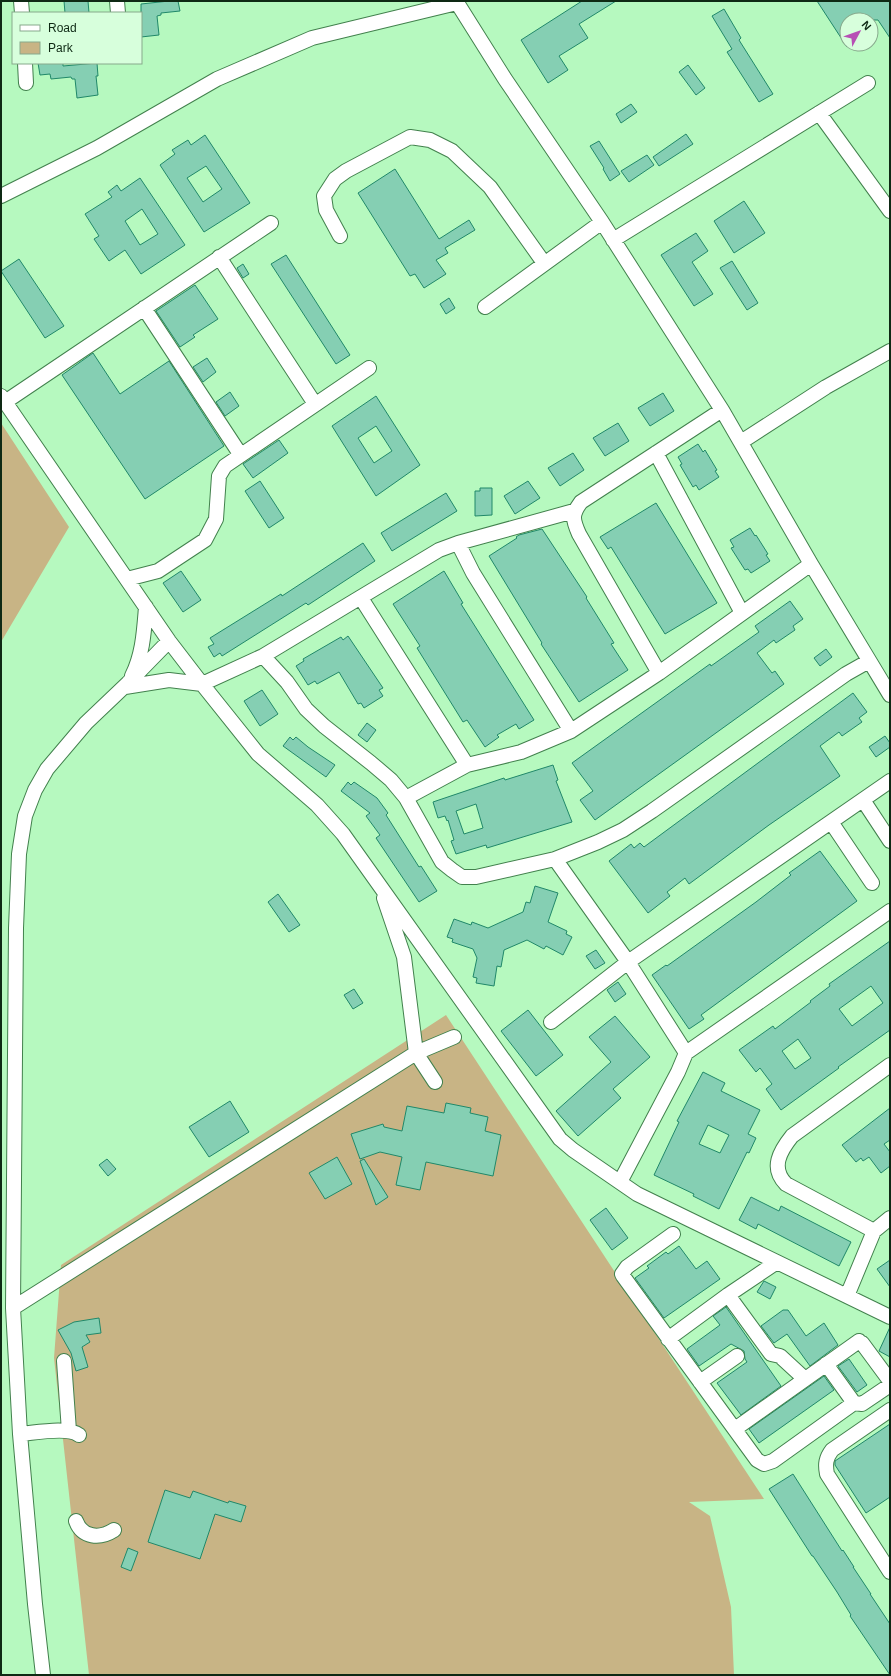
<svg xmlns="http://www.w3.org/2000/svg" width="891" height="1676" font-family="Helvetica,sans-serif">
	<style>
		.green { fill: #c8b485 }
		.building { fill: #85cfb3; stroke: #208869; fill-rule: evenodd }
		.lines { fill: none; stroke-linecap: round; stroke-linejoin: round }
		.minor-casing { stroke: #42814d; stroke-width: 16 }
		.minor { stroke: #fff; stroke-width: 14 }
	</style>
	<rect width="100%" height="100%" fill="#b6f9bf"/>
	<path class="green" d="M1,423l68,104 -68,115z
		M446,1015l318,484 -75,3 21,14 21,91 3,68h-645l-35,-317 7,-93z"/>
	<path class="building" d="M64,1h24l1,12h-24z
		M169,1h9l2,10 -19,2v2l-4,1 2,19 -18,2v-33z
		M582,1h34l-37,23 9,14 -29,18 9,14 -20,13 -27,-43z
		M817,1h73v37l-12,-18h-31v27z
		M724,9l17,29 -2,2 34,54 -14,8 -32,-50 5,-3 -20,-33z
		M38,63h25v3l34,-3 1,13h-2l2,19 -21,3 -2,-19h-3l-1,-2 -20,2 -1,-5 -10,1z
		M688,65l17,23 -9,7 -17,-23z
		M631,104l6,8 -16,11 -5,-9z
		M686,134l7,10 -34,22 -6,-9z
		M205,135l45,68 -46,29 -44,-67 15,-11 -3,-4 16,-10 3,5zM206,166l16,23 -19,13 -16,-24z
		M599,141l21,33 -10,7 -7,-12 1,-1 -14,-22z
		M647,155l7,10 -25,17 -8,-11z
		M395,169l44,70 30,-19 6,10 -30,18 3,5 -12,7 10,14 -22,14 -9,-14 -5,2 -52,-83z
		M140,178l45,67 -44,29 -16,-24 -16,11 -15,-22 5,-3 -14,-22 27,-17 -4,-5 9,-7 4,6zM142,209l16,25 -18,11 -15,-24z
		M744,201l21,32 -31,20 -20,-32z
		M696,233l12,18 -16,11 21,32 -19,12 -33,-51z
		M286,255l64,100 -14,9 -65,-100z
		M19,259l45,67 -19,12 -44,-67z
		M732,261l26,42 -11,7 -27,-42z
		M243,264l6,10 -6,4 -6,-10z
		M195,285l23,34 -25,16 2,2 -15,10 -24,-36z
		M449,298l6,10 -9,6 -6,-10z
		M93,353l27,41 49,-33 55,85 -79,53 -83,-124z
		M207,358l9,14 -13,10 -10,-15z
		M230,392l9,14 -14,10 -9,-14z
		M663,393l11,18 -24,15 -12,-18z
		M376,396l44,69 -44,31 -44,-70zM376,426l16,25 -18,12 -16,-25z
		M618,423l11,18 -24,15 -12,-18z
		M279,440l9,13 -35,25 -10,-14z
		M698,444l5,8 2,-2 12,20 -2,1 4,6 -20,13 -3,-5 -3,2 -13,-22 2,-1 -4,-7z
		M573,453l11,17 -24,16 -12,-18z
		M260,481l24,37 -15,10 -24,-37z
		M528,481l12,17 -25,16 -11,-18z
		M480,488h12v27l-17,1v-25h5z
		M446,493l11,18 -65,40 -11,-18z
		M656,503l61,100 -52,31 -54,-87 -3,2 -8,-12z
		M750,528l5,8 1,-1 12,19 -2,1 4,6 -19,12 -3,-4 -3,1 -14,-22 3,-1 -4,-7z
		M542,529l45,68 -1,1 28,45 -3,1 17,26 -49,32 -38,-58 1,-1 -53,-87 28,-18 -1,-1 3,-2z
		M363,543l12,18 -67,44 -2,-2 -84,53 -2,-3 -6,4 -6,-10 6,-3 -4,-6 71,-44 1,2z
		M181,571l20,29 -18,12 -20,-29z
		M444,571l19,32 -2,1 73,116 -15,9 -3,-5 -19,11 2,2 -14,10 -18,-27 -4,2 -46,-74 3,-2 -27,-42z
		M790,601l13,18 -10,7 2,4 -19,13 -2,-3 -17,13 15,20 3,-2 9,13 -189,136 -15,-20 13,-9 -21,-28 138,-99 1,2 48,-34 -4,-6z
		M348,636l35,52 -4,2 4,6 -19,12 -3,-5 -3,1 -19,-32 -22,12 -2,-3 -7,4 -12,-19 8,-5 -1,-2 38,-22 2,3z
		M826,649l6,8 -12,9 -6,-8z
		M262,690l16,24 -18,12 -16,-25z
		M853,693l14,19 -8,6 3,4 -20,14 -3,-4 -19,14 20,30 -71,49 -80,59 -4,-6 -18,14 3,4 -22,17 -39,-52 22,-17 3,4 6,-5 4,4z
		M367,723l9,7 -9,12 -9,-7z
		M885,736l5,7v4l-14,10 -7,-10z
		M290,737l3,3 3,-3 12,10 27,18 -9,12 -43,-31z
		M553,765l5,15 -2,1 16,41 -85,26 -1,-3 -30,9 -5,-13 3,-1 -6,-20 -1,1 -2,-5 -7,2 -5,-16 71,-24 1,2zM476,804l7,24 -19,6 -8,-23z
		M348,782l3,3 3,-3 23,16 11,15 -2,2 33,52 2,-1 16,25 -18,11 -43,-64 4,-3 -14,-19 4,-3 -29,-22z
		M820,851l37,50 -156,114 3,4 -15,10 -37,-54 14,-10 1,1 89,-64 35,-27 -2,-2z
		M535,886l23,7 -10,29 19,9 -1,3 6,3 -9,18 -17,-9 -2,3 -17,-9 -23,10 -3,17 -4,-1 -3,20 -18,-3 1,-5 -4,-1 4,-19 -4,-9 -21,-7 1,-3 -6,-2 7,-18 17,6 1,-3 16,6 35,-16 3,-10 4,1z
		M278,894l22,31 -11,7 -21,-30z
		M890,941v89l-52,37 1,1 -58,42 -15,-21 6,-5 -12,-16 -4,4 -17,-22 34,-24 2,3 36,-27 -1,-1 20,-15 -1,-2zM871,986l12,17 -31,23 -13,-17zM798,1039l13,19 -16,11 -13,-18z
		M596,950l9,13 -10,6 -9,-13z
		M618,982l8,12 -11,8 -8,-12z
		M354,989l9,14 -10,6 -9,-14z
		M528,1010l35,45 -27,21 -35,-45z
		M615,1016l35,41 -37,32 8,9 -43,38 -22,-25 55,-49 -22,-25z
		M703,1072l22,11 -4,8 39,19 -12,24 8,4 -7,15 -2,-1 -28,57 -26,-13 1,-2 -40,-19 25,-53 -2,-1zM708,1125l21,10 -9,18 -21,-9z
		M230,1101l19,31 -40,25 -20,-30z
		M446,1103l25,5 -1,5 18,4 -3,14 16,4 -8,41 -67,-14 -6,28 -24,-5 6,-28 -22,-5 -20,7 -9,-25 32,-10 1,3 18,4 5,-25 37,7z
		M890,1108v32l-6,4 6,8v14l-9,7 -12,-16 -6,4 -2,-3 -5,4 -14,-17z
		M337,1157l15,27 -27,15 -16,-26z
		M107,1159l9,10 -8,7 -9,-11z
		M364,1159l24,38 -12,8 -16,-44z
		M751,1197l28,14 2,-5 70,36 -12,24 -81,-42 -2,5 -17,-9z
		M606,1208l22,30 -16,12 -22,-30z
		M679,1246l17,23 11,-8 13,18 -56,39 -29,-40 14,-10 -2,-2 19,-14 2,2z
		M890,1260v27l-13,-18z
		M764,1281l12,6 -6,12 -13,-7z
		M726,1307l55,79 -40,29 -24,-32 30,-21 -2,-3 -1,-8 -13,-7 -32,22 -12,-17 33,-24 -7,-9z
		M783,1310h5l18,26 18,-13 14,22 -28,21 -23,-32 -13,9 -13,-17z
		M99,1318l2,15 -15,2 4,7 -8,5 6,20 -12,4 -5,-18 -13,-23 16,-8z
		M890,1327v30l-11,-6z
		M849,1359l18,26 -10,7 -19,-26z
		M824,1376l10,14 -75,53 -10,-14z
		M890,1424v73l-24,16 -31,-48v-4z
		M793,1474l49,77 1,-1 11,17h-1l18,27h-1l20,30v51l-40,-59 1,-1 -14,-23 -24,-36h-1l-43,-67z
		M165,1490l25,8 3,-7 35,12 1,-2 17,5 -5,16 -26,-8 -15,45 -52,-17z
		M128,1548l10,4 -7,19 -10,-4z"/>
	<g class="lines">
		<g class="minor-casing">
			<path id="minor" d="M21,1l1,12
				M117,1l1,12
				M456,1l49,78 97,143 120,188 89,154 79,131
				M25,63l1,20
				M819,113l71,98
				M1,196l96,-48 120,-69 95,-41 145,-35
				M340,236l-14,-26 -2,-14 11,-17 11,-8 64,-34 20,3 22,11 38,36 54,76
				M613,240l255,-157
				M219,257l96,147
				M485,307l117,-85
				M144,308l96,146
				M1,396l168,245 33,43 56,70 59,51 26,29 217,305 13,11 64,44 253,123
				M5,402l266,-179
				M741,442l85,-55 64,-36
				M656,453l86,160
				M458,543l15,30 98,158
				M127,579l31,-8 47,-31 11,-21 3,-43 6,-10 144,-98
				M361,598l106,167
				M263,656l24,26 19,27 18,17 47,37 20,17 15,18 36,64 10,8 10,7h14l79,-18 43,-17 25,-12 29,-19 194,-137 23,-13
				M659,673l-80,-139c-6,-14 -8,-19 2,-32l141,-92
				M132,676c11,-22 12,-45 14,-69
				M125,687l44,-7 33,4 61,-28 176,-106 19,-7 116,-32
				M406,798l61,-33 54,-13 50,-21 88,-58 152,-109
				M863,800l27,41
				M831,822l41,61
				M555,859l73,103 58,91
				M384,898l20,59 12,96 19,29
				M551,1022l77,-60 262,-181
				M620,1182l58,-110 8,-19 204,-142
				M874,1231l-88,-47c-16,-16 -6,-33 6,-48l98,-71
				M673,1234l-46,33 -5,7 1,2 134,184 7,4 9,-3 81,-58
				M728,1295l43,59 9,2 25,23
				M847,1296l27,-65 16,-13
				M13,1308l403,-255 38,-16
				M668,1339l60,-44 49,-33
				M862,1343l28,38
				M64,1361l5,70
				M826,1364l28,39 8,1 28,-19
				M700,1382l37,-26
				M890,1410l-58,40c-6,8 -7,14 -5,24l63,98
				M735,1429l124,-88
				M20,1434c14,-1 48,-8 59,1
				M76,1521c6,17 24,18 38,9
				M43,1675l-8,-71 -15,-170 -7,-126 3,-380 3,-74 6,-38 10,-26 12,-21 39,-46 42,-40 41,-42"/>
		</g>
		<use href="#minor" class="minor"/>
	</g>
	<rect width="891" height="1676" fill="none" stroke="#0e2914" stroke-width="4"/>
	<rect x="12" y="12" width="130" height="52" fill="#d7ffdc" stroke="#87a98c"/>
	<rect x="20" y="25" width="20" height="6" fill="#ffffff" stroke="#87a98c"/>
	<text x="48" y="32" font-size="12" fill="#0e2914">Road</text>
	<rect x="20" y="42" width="20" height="12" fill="#c8b485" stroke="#87a98c"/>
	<text x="48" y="52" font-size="12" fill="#0e2914">Park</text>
	<g transform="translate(859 32) rotate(49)"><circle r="19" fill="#d7ffdc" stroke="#87a98c"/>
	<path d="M0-3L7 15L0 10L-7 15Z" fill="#b750b5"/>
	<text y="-6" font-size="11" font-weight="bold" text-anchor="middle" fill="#0e2914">N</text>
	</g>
</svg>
